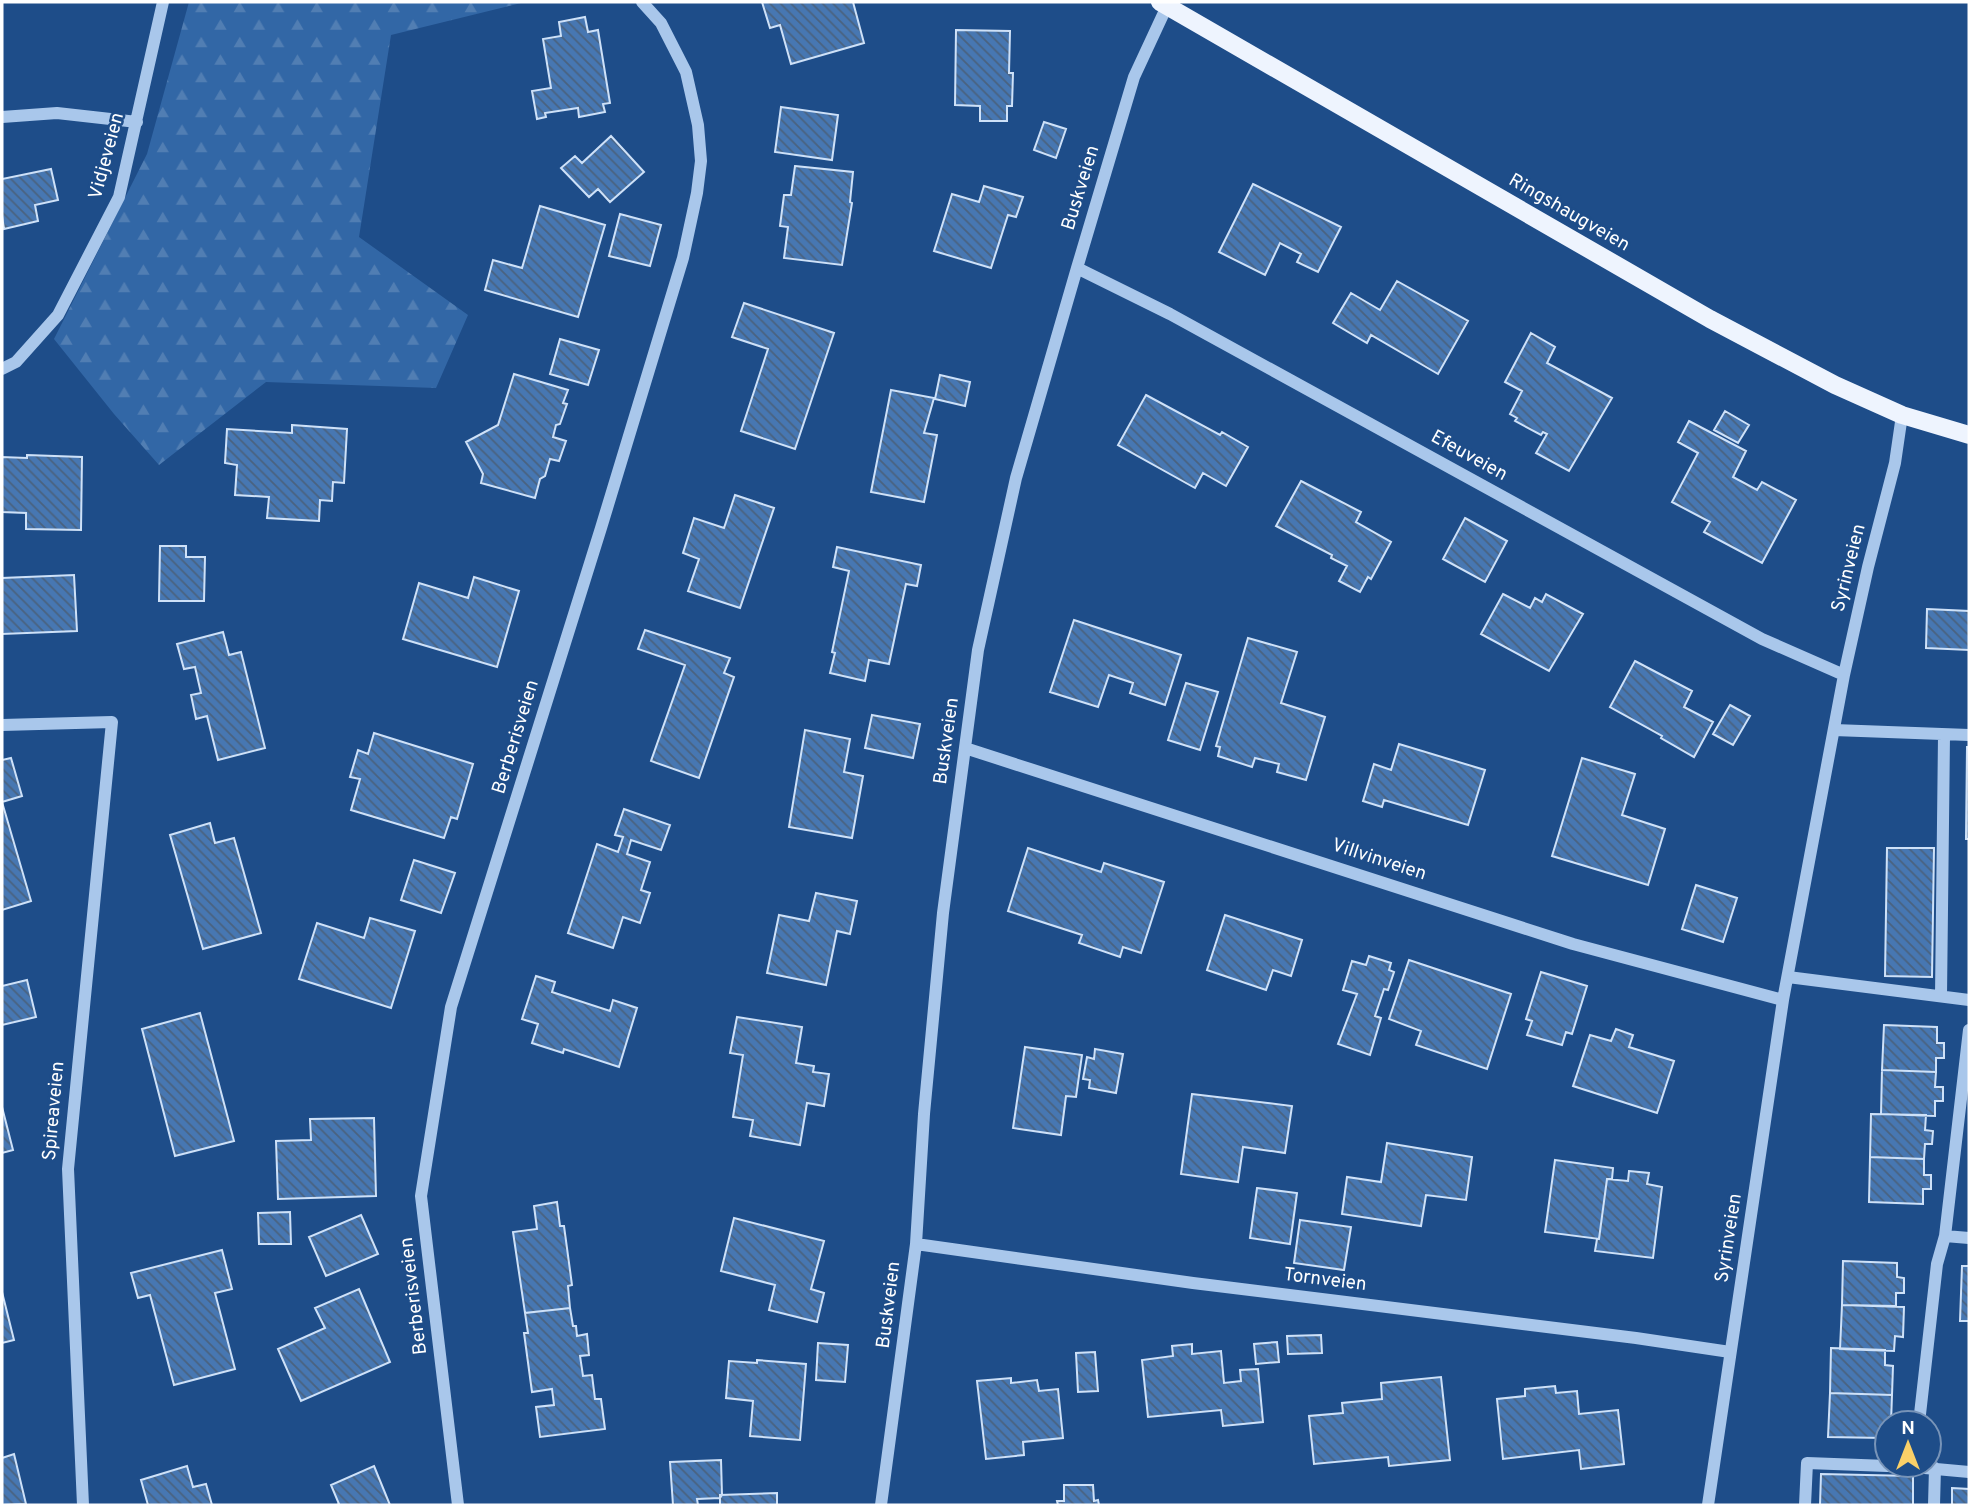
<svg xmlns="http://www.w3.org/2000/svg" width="1971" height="1507" font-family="Overpass,sans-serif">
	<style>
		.forest { fill: url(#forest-firs) }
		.building { fill: url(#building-back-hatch); stroke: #cee1f8; stroke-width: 2 }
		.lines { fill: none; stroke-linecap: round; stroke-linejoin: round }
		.minor { stroke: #a9c7eb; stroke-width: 12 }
		.major { stroke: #eef4fe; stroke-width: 18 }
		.labels { text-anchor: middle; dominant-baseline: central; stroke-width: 5; stroke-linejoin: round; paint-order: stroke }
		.street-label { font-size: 19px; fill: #fff; stroke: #1e4d89 }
	</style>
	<defs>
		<pattern id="forest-firs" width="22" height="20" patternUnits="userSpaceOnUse" patternTransform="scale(1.75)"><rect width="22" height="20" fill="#3267a6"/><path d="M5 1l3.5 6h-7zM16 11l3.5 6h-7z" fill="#517eb3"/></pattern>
		<pattern id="building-back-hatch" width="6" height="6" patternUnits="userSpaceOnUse" patternTransform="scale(1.75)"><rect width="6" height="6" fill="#4777b2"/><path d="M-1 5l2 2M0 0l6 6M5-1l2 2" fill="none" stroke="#4a627f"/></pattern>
	</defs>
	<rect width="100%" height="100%" fill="#1e4d89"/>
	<path class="forest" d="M189,2h336l-134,33 -32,202 109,78 -32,73 -170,-6 -107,83 -45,-51 -60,-75 93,-185z"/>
	<path class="building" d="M762,2h91l11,41 -73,21 -11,-39 -10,3z
		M585,17l3,15 10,-2 12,73 -7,1 2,8 -26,5 -1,-9 -33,5 1,4 -9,2 -5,-28 19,-3 -8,-49 18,-3 -2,-14z
		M956,30l54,1 -1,42h4l-1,33h-5v15h-27v-15l-25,-1z
		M781,107l57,8 -6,45 -57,-8z
		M1044,122l22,7 -10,29 -22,-8z
		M611,136l33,36 -34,30 -12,-13 -9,8 -28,-29 14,-12 7,7z
		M795,166l58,6 -3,30 2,1 -10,62 -58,-7 4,-31 -8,-1 4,-31h7z
		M51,169l7,31 -23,5 3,16 -34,8 -2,-13v-37z
		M1253,184l88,43 -23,45 -21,-10 4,-8 -21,-11 -15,32 -46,-23z
		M984,186l39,11 -7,20 -8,-2 -17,53 -57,-17 18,-57 27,8z
		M540,206l65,19 -27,92 -93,-27 8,-30 29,8z
		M620,214l41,11 -11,41 -41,-10z
		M1397,281l71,40 -30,53 -67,-39 -4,8 -34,-20 18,-30 29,17z
		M744,303l90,30 -39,116 -54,-18 27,-82 -36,-12z
		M1531,333l24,14 -8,16 65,35 -43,73 -33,-18 11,-19 -4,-2 -2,3 -26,-14 2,-3 -7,-4 12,-23 -17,-9z
		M560,339l39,11 -11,35 -38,-11z
		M514,374l54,16 -5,13 4,1 -7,20 -4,1 -3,12 13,4 -7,20 -9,-2 -5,17 -5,3 -5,19 -54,-15 2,-9 -17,-32 32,-17z
		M940,375l30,7 -5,24 -30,-7z
		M891,390l43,8 -10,35 13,2 -13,67 -53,-10z
		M1146,395l74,40 2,-3 26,15 -22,39 -23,-13 -8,15 -77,-43z
		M1725,411l24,14 -11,18 -24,-13z
		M1689,421l57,30 -13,26 24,13 5,-8 34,18 -34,63 -58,-31 6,-10 -38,-20 26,-49 -20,-11z
		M292,425l55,4 -3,54 -11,-1 -1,19 -12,-1 -1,21 -52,-3 2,-21 -34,-2 2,-30 -12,-2 2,-34 65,4z
		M27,455l55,2 -1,73 -55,-1v-16l-24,-1v-55l25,1z
		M1301,481l60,31 -5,10 35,20 -20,37 -3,-2 -8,15 -21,-11 8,-15 -16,-8 1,-3 -56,-29z
		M735,495l39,13 -34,100 -52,-17 11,-32 -16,-6 11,-35 30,10z
		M1465,518l42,23 -22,41 -42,-23z
		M160,546h26v11h19l-1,44h-45z
		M837,547l84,18 -4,21 -11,-2 -17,80 -20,-4 -4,21 -35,-8 5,-20 -3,-1 17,-81 -16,-4z
		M74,575l3,56 -75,3v-56z
		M474,577l45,14 -22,76 -94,-28 16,-56 49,15z
		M1503,594l27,14 5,-10 7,4 4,-8 37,20 -34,57 -68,-37z
		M1927,609l42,2v39l-43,-2z
		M1074,620l107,35 -16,50 -35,-12 3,-10 -24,-8 -11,32 -48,-15z
		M645,630l85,28 -6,15 10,4 -35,101 -48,-17 34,-96 -47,-16z
		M223,632l6,23 12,-3 24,96 -47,12 -11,-44 -11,3 -5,-24 10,-2 -6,-26 -11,2 -7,-25z
		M1248,638l49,14 -16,51 44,14 -19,63 -29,-8 2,-8 -24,-6 -3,9 -34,-11 2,-9 -4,-1z
		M1635,661l57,30 -8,16 29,15 -19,35 -33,-19 1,-2 -52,-29z
		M1186,683l32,9 -18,58 -32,-10z
		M1730,705l20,11 -17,29 -20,-11z
		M872,715l48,9 -7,34 -48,-10z
		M805,730l45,9 -6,33 19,4 -11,62 -63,-11z
		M374,733l99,31 -16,55 -6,-2 -7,21 -93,-28 9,-31 -10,-2 8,-27 10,4z
		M1399,744l86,26 -17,55 -84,-25 -2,7 -19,-6 11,-37 17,6z
		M1967,747h2v92h-3z
		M11,758l11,38 -20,6 29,99 -29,9v-150z
		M1582,758l53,16 -13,41 43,14 -17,56 -96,-29z
		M624,809l46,16 -9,25 -30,-10 -4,14 23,8 -9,28 9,3 -10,30 -17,-6 -10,31 -45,-15 29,-89 21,8 5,-15 -8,-2z
		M210,823l5,20 19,-5 27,95 -58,16 -33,-114z
		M1028,848l73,24 3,-9 60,19 -23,71 -18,-6 -3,10 -41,-14 3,-8 -74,-24z
		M1887,848h47l-2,129 -47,-1z
		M414,860l41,13 -14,40 -40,-13z
		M1696,885l41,13 -14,44 -41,-13z
		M816,893l41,8 -7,33 -13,-3 -11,54 -59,-12 12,-58 30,6z
		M1225,915l77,25 -11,36 -18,-6 -7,20 -59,-20z
		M370,918l45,13 -24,77 -92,-29 18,-56 47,15z
		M1369,956l22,7 -2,7 5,2 -6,18 -4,-1 -9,27 6,2 -11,37 -32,-11 19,-50 -14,-4 9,-29 14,4z
		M1409,960l102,34 -24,75 -71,-24 5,-14 -32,-12z
		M1541,972l46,14 -15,48 -6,-2 -4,13 -35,-10 5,-14 -6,-2z
		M536,976l19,6 -3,10 58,19 3,-11 24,8 -18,59 -55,-18 -1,4 -31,-10 6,-19 -16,-5z
		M27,980l9,37 -34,8v-39z
		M200,1013l34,128 -59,15 -33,-127z
		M737,1017l65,10 -6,36 18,3 -1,6 16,2 -5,32 -17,-3 -7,42 -50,-9 3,-16 -20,-3 10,-62 -13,-2z
		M1884,1025l53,2v16h7v15h-8v14l-54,-2z
		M1616,1029l17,6 -4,12 45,14 -17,52 -84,-27 17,-51 21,6z
		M1025,1047l57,8 -6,42 -10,-1 -5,39 -48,-7z
		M1095,1049l28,5 -7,39 -27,-5 1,-8 -7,-1 4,-22 7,2z
		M1882,1070l54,2 -1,15h8v14h-8v15l-54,-2z
		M1192,1094l100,12 -7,47 -42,-6 -5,35 -57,-8z
		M2,1107l11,43 -11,3z
		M1871,1114l55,1 -1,15 8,1 -1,13h-7l-1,15 -54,-2z
		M374,1118l2,78 -98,3 -2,-58 35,-1 -1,-21z
		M1387,1143l85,14 -6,43 -40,-5 -5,31 -79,-12 5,-37 34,5z
		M1870,1157l54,2v16h7v14h-8v15l-54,-2z
		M1555,1160l58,8 -1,11h-5l-8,60 -54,-7z
		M1629,1171l20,2 -2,11 15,3 -9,71 -58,-7 2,-12h2l8,-60 21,2z
		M1257,1188l40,5 -7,51 -40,-6z
		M557,1202l3,24h4l8,59 -4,1 2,22 -45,5 -12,-81 24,-3 -3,-23z
		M290,1212l1,32h-32l-1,-31z
		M361,1215l17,39 -52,22 -17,-39z
		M734,1218l90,23 -13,48 13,4 -7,29 -48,-12 6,-25 -54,-14z
		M1300,1220l51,7 -7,43 -50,-7z
		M222,1250l10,39 -17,4 20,76 -61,16 -24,-90 -12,3 -7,-25z
		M1843,1261l54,2v14l7,1v15h-8v13l-54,-1z
		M1962,1266h7v55h-9z
		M359,1289l31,73 -89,39 -23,-52 47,-21 -10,-20z
		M2,1292l12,48 -12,3z
		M1842,1305l62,2 -1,30 -8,-1 -1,15 -54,-2z
		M570,1308l3,18h3l1,10 10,-2 2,21 -9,1 3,20 9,-1 3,24h6l4,30 -65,8 -4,-30 18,-2 -2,-16 -20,3 -8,-59h4l-3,-20z
		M1321,1335l1,18 -34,1 -1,-18z
		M1277,1342l2,20 -23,2 -2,-20z
		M818,1343l30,2 -3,37 -29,-2z
		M1192,1344v10l29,-3 3,32 17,-2 -1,-11 18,-1 5,53 -40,4 -2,-16 -73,7 -6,-57 31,-4 -1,-10z
		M1831,1348l54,2v15l8,1 -1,29 -62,-2z
		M1095,1352l3,39 -20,1 -2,-39z
		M757,1360l49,4 -6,76 -50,-4 3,-35 -27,-3 3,-37 28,2z
		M1441,1377l9,83 -61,6 -1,-9 -74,7 -5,-48 34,-3 -1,-10 40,-4 -1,-16z
		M1011,1378v5l26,-3 2,11 19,-2 5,49 -40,4 1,13 -38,4 -9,-78z
		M1555,1386l1,7 21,-2 2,23 39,-4 6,54 -43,5 -2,-19 -76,9 -6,-60 28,-3v-7z
		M1830,1393l62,2 -1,28 -8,1v14l-55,-1z
		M14,1454l12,50 -24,1v-47z
		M721,1460l1,35 -2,3 -23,1 1,6h-25l-3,-43z
		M187,1466l6,21 13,-3 6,21h-64l-7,-25z
		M374,1466l16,39h-53l2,-1 -8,-19z
		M1821,1474l92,2v29h-93z
		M1064,1485h29l1,16 4,-1 1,5h-41l-1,-4h7z
		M1952,1488l17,1v16h-17z
		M777,1493v12h-57v-10z"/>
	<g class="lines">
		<path class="minor" d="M2,117l55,-4 80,9
			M1077,268l93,46 592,325 82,36
			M2,369l14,-7 42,-47 61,-118 44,-195
			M2,725l110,-3 -44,447 15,336
			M1834,730l135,5
			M965,748l608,196 210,56
			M1788,977l181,23
			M1941,996l3,-260
			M1945,1236l24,2
			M916,1244l277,39 443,55 94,14
			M1919,1423l18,-159 8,-28 24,-206
			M1914,1467l55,5
			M458,1505l-37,-309 30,-189 150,-479 82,-270 14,-65 4,-32 -3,-36 -12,-53 -25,-49 -19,-21
			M881,1505l35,-261 8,-130 19,-201 35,-263 38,-172 61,-210 57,-191 33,-71
			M1708,1505l75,-505 61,-325 24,-108 27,-104 7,-48
			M1805,1505l2,-42 107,4v-2
			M1934,1505l1,-37"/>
		<path class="major" d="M1160,2l550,317 125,66 67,30 67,20"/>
	</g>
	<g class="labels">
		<g class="street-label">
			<text transform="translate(107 156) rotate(-75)">Vidjeveien</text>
			<text transform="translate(1081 188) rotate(-73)">Buskveien</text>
			<text transform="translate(1569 213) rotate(30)">Ringshaugveien</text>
			<text transform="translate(1469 456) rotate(29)">Efeuveien</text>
			<text transform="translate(1849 568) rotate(-76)">Syrinveien</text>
			<text transform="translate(516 737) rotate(-73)">Berberisveien</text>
			<text transform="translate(947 741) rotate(-82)">Buskveien</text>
			<text transform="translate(1379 860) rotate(18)">Villvinveien</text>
			<text transform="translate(54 1111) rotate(-85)">Spireaveien</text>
			<text transform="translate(1729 1238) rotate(-81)">Syrinveien</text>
			<text transform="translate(1325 1280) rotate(7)">Tornveien</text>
			<text transform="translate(414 1296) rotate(-97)">Berberisveien</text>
			<text transform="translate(889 1305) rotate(-83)">Buskveien</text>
		</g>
	</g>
	<rect width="1971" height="1507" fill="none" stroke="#ffffff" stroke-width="7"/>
	<g transform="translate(1908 1444)"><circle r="33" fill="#1e4d89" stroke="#7894b8" stroke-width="2"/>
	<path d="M0-5L12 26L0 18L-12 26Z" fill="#fad068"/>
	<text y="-10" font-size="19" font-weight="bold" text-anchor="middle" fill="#ffffff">N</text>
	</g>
</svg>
